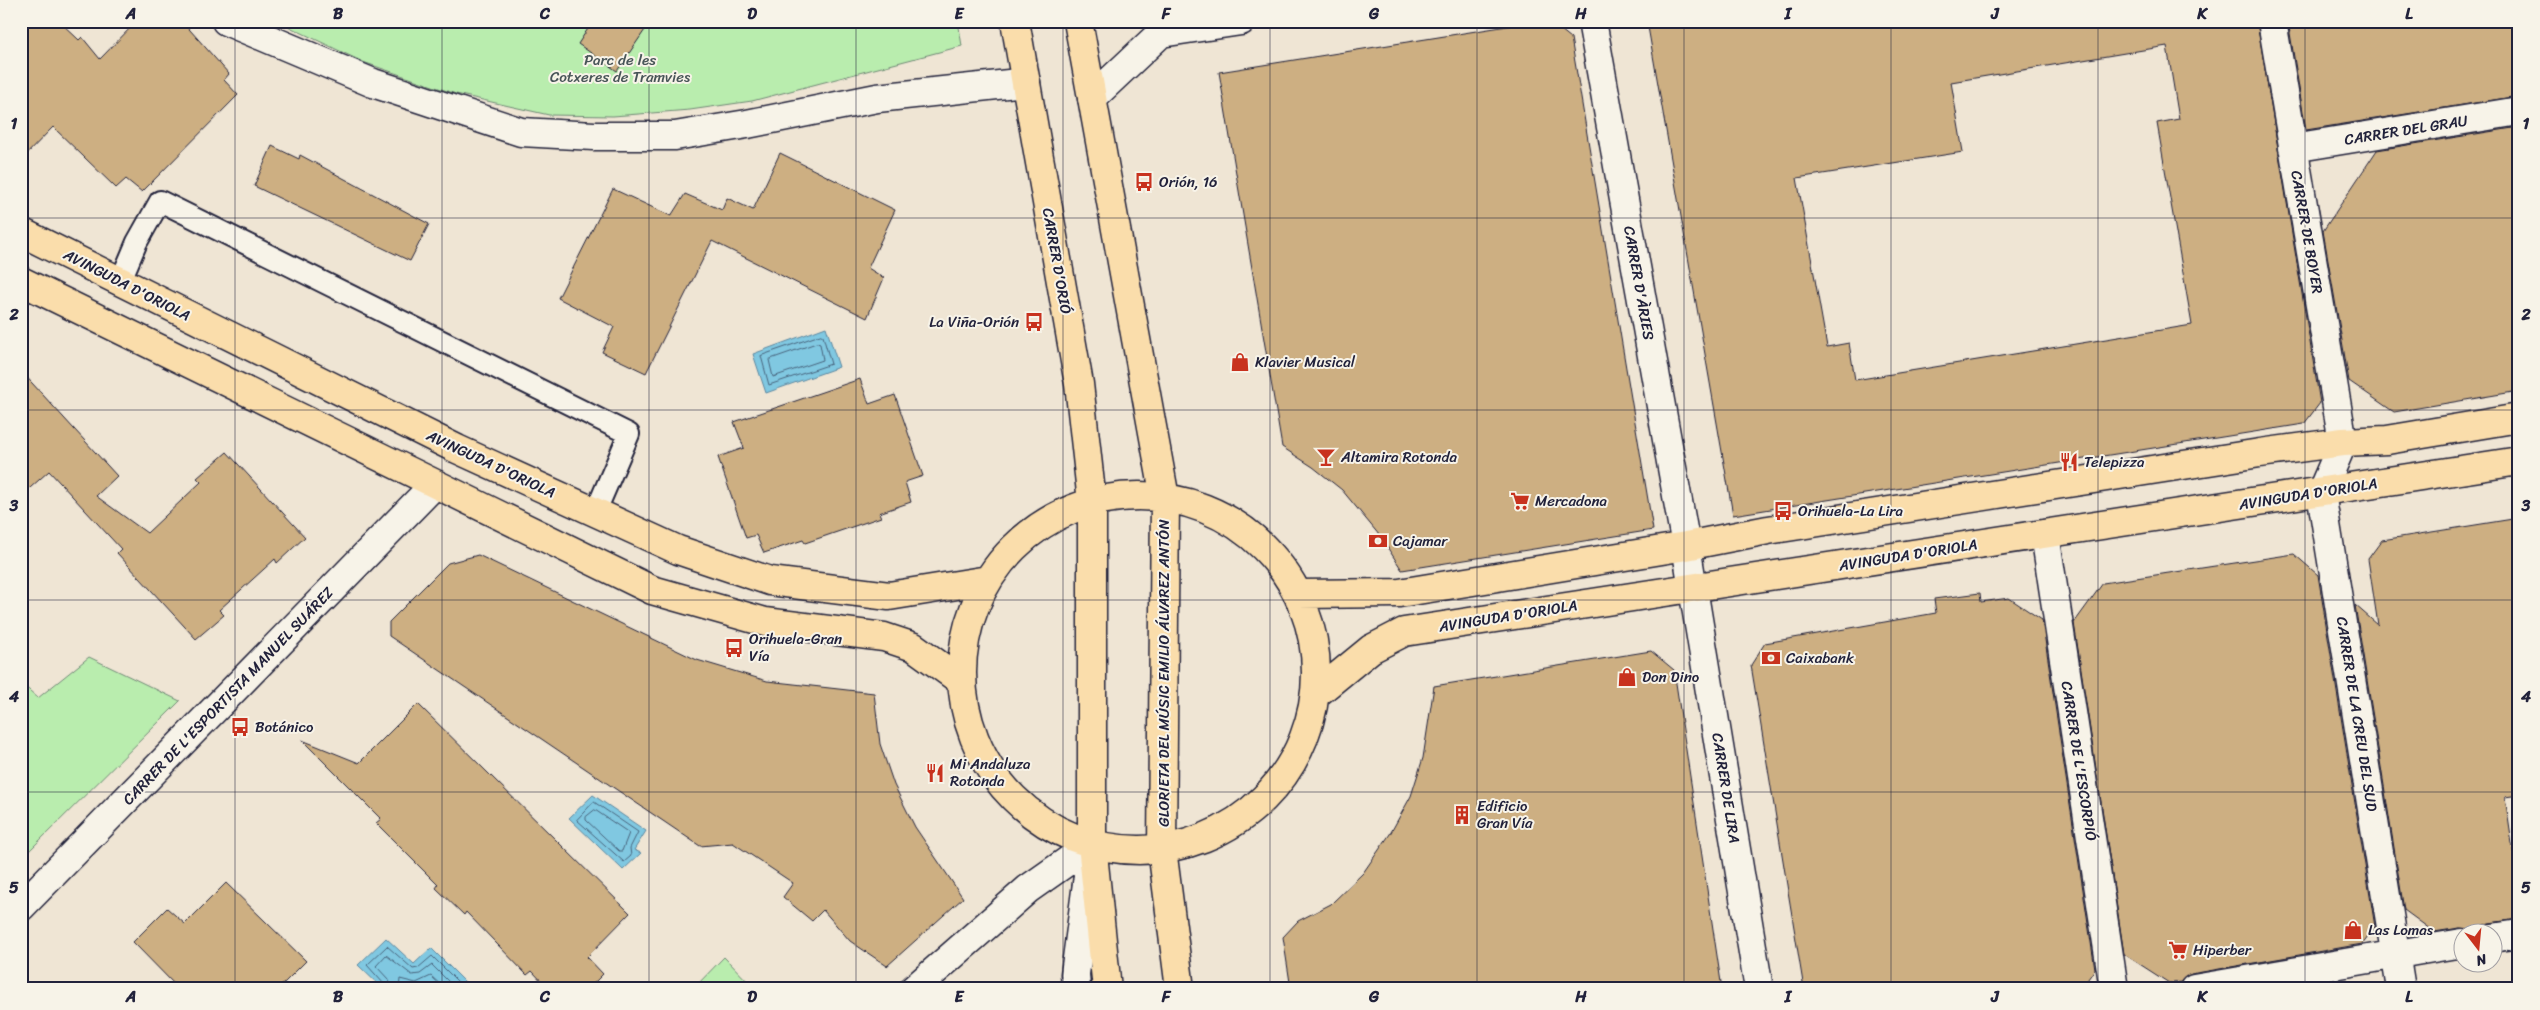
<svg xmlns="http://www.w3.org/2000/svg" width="2540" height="1010" font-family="Sriracha,sans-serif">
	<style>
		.green { fill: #b9edae; stroke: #6e8874 }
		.water { fill: #80c8e1; stroke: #5a869f }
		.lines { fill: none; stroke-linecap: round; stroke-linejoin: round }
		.shore { stroke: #48647d; stroke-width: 1 }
		.building { fill: #cdaf82; stroke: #22223b; fill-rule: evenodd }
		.lane-casing { stroke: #22223b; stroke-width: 24 }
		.street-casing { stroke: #22223b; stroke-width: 31 }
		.primary-casing { stroke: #22223b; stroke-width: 31 }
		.lane { stroke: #f7f3e8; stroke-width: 20 }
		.street { stroke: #f7f3e8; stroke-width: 28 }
		.primary { stroke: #faddab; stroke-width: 28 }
		.grid { fill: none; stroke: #22223b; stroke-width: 1; stroke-opacity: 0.55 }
		.labels { text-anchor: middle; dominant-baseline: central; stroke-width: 4; stroke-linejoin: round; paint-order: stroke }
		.park-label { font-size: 15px; fill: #485558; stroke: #f7f3e8 }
		.street-label { font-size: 15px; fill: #22223b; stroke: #f7f3e8 }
		.poi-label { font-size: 15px; fill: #22223b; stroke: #f7f3e8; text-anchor: start }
		.neatline { fill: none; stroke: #22223b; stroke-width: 2 }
		.grid-label { font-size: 16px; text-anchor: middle; font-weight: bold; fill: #22223b }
	</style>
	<rect width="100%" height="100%" fill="#efe5d4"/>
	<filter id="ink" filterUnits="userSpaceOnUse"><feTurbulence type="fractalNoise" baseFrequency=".02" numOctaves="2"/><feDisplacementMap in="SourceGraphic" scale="10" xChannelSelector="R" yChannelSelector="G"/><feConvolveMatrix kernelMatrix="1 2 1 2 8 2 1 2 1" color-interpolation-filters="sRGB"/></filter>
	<g filter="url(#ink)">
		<path class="green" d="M277,21h681l4,25 -210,55 -62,9 -77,6 -64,-1 -93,-21 -93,-32z
			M89,657l91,44 -159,158v-176l17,15z
			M724,957l31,32h-62z"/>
		<path class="water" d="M826,327l13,40 -73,26 -13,-39z
			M593,795l53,36 -12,19 7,3 -18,17 -54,-52z
			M386,938l28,26 17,-16 41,41h-89l-25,-24z"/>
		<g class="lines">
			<path class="shore" d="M821,335l2,1 8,28 -62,21 -8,-29z
				M817,343l3,1 3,16 -50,17 -4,-17z
				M594,802l44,30 -8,16 1,8 -7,6 -47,-42z
				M595,810l34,23 -7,18h-3l-33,-31v-3z
				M386,989l-2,-5 -17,-19 20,-19 26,23 5,-1 14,-12 33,33
				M392,989l-3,-9 -13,-14 10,-11 26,20 8,-1 12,-9 24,24
				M399,989l1,-10 16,4 15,-7 14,13"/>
		</g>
		<path class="building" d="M21,21h38l20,19 3,-3 18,22 37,-38h45l47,53 -5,6 14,15 -96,97 -16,-13 -10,9 -63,-61 -32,33z
			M593,21h58l-34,50 -39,-27z
			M1539,21h11l21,17 82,492 -251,40 -22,-34 -38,-46 -29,-23 -31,-20 -63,-375z
			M1647,21h610l63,382 -16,21 -571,91zM2167,46l12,73 -22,4 35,202 -337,55 -6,-37 -22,4 -30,-169 166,-26 -12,-70z
			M2288,21h231v75l-213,34z
			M2519,127v264l-125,21 -45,-31 -26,-150 54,-81z
			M272,146l27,13 1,-4 129,69 -19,37 -156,-75z
			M780,153l115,57 -27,58 16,10 -17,40 -155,-77 -66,132 -44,-21 12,-25 -56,-29 55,-109 58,27 14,-22 37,16 5,-12 26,12z
			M21,371l96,105 -21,20 51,37 54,-51 -4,-4 30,-26 78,85 -28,26 -2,-4 -56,51 5,5 -28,24 -79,-86 4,-4 -72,-78 -28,25z
			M860,379l9,25 26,-9 28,81 -18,6 6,20 -32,11 2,4 -76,26 -2,-3 -39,13 -8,-18 -10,3 -28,-81 26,-9 -10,-26z
			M2519,518v277l-14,2 10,67 4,-1v56l-30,4 -7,3 -5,6 -17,-4 -26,4 -30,-22 -49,-305 23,20 -10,-66 14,-19z
			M2294,554l24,21 57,352 -13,17 -171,30 -10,8 -12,1 -45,-29 -50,-331 29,-40z
			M478,555l219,105 70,21 107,12 6,51 14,41 21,42 48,71 -76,68 -37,-25 -27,-31 -11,11 -29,-24 10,-14 -60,-40 -33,3 -311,-210v-14l59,-59z
			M1980,593l1,9 28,-4 33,22 53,349 -14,20h-277l-53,-324 14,-22 171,-30 -2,-14z
			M1651,651l23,19 48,319h-431l-8,-52 15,-16 33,-17 32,-31 27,-39 21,-38 12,-38 11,-72z
			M418,704l212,209 -43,44 16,17 -15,15h-39l-17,-18 -5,4 -61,-63 -2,3 -28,-27 2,-3 -62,-62 5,-4 -79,-79 57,23z
			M226,883l80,78 -28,28h-99l-46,-47 34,-34 18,16z"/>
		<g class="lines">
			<g class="lane-casing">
				<path id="lane" d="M120,282l17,-40 23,-41 469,233 -34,79"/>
			</g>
			<g class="street-casing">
				<path id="street" d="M226,21l147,62 148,49 73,4h81l72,-12 130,-26 149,-16
					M1592,21l94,525 73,443
					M2272,21l71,421 -22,51 80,496
					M1092,98l69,-65 80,-12
					M2293,148l226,-37
					M2045,534l69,455
					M21,907l413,-422
					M2492,938l27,-4
					M914,989l114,-100 64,-45
					M1076,989l-1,-15 14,-106
					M2194,989l268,-46"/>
			</g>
			<g class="primary-casing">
				<path id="primary" d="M1015,21l64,363 13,118v342l15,145
					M1078,21l87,477 -3,351 18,140
					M21,232l436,217 221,101 92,31 119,15 99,-16
					M21,281l631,309 113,32 119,15 30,10 47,34
					M962 673a177 177 0 1 1 354 0a177 177 0 1 1-354 0Z
					M1298,594l101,-1 287,-47 82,-16 492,-77 83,-11 44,-2 132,-22
					M1316,694l55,-45 33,-17 1115,-171"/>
			</g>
			<use href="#lane" class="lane"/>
			<use href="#street" class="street"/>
			<use href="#primary" class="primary"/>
		</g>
	</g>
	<path class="grid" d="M235,21v968M442,21v968M649,21v968M856,21v968M1063,21v968M1270,21v968M1477,21v968M1684,21v968M1891,21v968M2098,21v968M2305,21v968M21,218h2498M21,410h2498M21,600h2498M21,792h2498"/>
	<defs>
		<g id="bus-bare" transform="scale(1.5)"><path d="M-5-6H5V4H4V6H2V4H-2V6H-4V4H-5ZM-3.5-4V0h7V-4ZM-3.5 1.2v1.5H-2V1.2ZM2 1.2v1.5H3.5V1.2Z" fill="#c8321e" stroke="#f7f3e8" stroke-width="2.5" paint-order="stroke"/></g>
		<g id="shop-bare" transform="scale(1.5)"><path d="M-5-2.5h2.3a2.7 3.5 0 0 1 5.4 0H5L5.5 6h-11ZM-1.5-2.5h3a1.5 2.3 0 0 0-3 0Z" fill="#c8321e" stroke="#f7f3e8" stroke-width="2.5" paint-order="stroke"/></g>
		<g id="bar-bare" transform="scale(1.5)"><path d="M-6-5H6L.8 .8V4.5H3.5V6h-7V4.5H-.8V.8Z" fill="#c8321e" stroke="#f7f3e8" stroke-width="2.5" paint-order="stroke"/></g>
		<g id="restaurant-bare" transform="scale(1.5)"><path d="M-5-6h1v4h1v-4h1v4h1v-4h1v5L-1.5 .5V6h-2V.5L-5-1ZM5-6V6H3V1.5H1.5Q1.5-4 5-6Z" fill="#c8321e" stroke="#f7f3e8" stroke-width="2.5" paint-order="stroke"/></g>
		<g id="supermarket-bare" transform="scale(1.5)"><path d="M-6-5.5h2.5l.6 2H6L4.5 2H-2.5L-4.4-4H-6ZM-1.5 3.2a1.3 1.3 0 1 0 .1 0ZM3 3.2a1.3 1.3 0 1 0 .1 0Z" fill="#c8321e" stroke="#f7f3e8" stroke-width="2.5" paint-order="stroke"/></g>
		<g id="bank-bare" transform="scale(1.5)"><path d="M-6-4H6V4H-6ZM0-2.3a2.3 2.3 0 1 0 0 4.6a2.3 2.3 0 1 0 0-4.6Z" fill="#c8321e" stroke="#f7f3e8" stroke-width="2.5" paint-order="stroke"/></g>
		<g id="building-bare" transform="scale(1.5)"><path d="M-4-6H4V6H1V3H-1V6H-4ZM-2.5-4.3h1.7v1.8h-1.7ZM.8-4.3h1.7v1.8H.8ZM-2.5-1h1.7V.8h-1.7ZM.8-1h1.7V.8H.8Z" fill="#c8321e" stroke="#f7f3e8" stroke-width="2.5" paint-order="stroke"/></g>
	</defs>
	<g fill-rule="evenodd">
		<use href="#bus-bare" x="1144" y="182"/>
		<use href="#bus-bare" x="1034" y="322"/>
		<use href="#shop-bare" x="1240" y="362"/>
		<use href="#bar-bare" x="1326" y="457"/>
		<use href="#restaurant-bare" x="2069" y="462"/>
		<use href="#supermarket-bare" x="1520" y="501"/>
		<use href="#bus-bare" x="1783" y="511"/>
		<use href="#bank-bare" x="1378" y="541"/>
		<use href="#bus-bare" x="734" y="648"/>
		<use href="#bank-bare" x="1771" y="658"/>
		<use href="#shop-bare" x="1627" y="677"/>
		<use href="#bus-bare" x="240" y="727"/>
		<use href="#restaurant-bare" x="935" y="773"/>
		<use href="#building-bare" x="1462" y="815"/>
		<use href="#shop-bare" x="2353" y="930"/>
		<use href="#supermarket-bare" x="2178" y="950"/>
	</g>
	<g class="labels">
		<g class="park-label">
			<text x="620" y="60">Parc de les<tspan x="620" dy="17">Cotxeres de Tramvies</tspan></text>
		</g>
		<g class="street-label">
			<text transform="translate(2406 130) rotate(-9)">CARRER DEL GRAU</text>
			<text transform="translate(2307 232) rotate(80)">CARRER DE BOYER</text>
			<text transform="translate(1057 261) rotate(80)">CARRER D'ORIÓ</text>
			<text transform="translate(1639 283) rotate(80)">CARRER D'ÀRIES</text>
			<text transform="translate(127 285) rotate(27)">AVINGUDA D'ORIOLA</text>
			<text transform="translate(491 464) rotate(25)">AVINGUDA D'ORIOLA</text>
			<text transform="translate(2308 494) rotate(-9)">AVINGUDA D'ORIOLA</text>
			<text transform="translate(1908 555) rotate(-9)">AVINGUDA D'ORIOLA</text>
			<text transform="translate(1508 616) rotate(-9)">AVINGUDA D'ORIOLA</text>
			<text transform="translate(1164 673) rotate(-90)">GLORIETA DEL MÚSIC EMILIO ÁLVAREZ ANTÓN</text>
			<text transform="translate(228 696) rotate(-46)">CARRER DE L'ESPORTISTA MANUEL SUÁREZ</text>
			<text transform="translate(2357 714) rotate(81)">CARRER DE LA CREU DEL SUD</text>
			<text transform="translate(2079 761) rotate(81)">CARRER DE L'ESCORPIÓ</text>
			<text transform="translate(1726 788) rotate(81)">CARRER DE LIRA</text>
		</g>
		<g class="poi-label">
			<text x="1159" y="182">Orión, 16</text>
			<text x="1019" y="322" text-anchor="end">La Viña-Orión</text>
			<text x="1255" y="362">Klavier Musical</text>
			<text x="1341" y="457">Altamira Rotonda</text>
			<text x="2084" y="462">Telepizza</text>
			<text x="1535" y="501">Mercadona</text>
			<text x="1798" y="511">Orihuela-La Lira</text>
			<text x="1393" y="541">Cajamar</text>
			<text x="749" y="639">Orihuela-Gran<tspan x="749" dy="17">Vía</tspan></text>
			<text x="1786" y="658">Caixabank</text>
			<text x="1642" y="677">Don Dino</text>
			<text x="255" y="727">Botánico</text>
			<text x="950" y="764">Mi Andaluza<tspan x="950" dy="17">Rotonda</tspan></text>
			<text x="1477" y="806">Edificio<tspan x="1477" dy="17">Gran Vía</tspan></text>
			<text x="2368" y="930">Las Lomas</text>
			<text x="2193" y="950">Hiperber</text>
		</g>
	</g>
	<rect width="2540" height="1010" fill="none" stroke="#f7f3e8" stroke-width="55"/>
	<g transform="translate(2478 948) rotate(164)"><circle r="24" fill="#f7f3e8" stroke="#a29fa3"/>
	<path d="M0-4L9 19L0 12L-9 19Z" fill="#c8321e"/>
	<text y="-8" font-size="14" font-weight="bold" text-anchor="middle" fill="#22223b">N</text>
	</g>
	<rect x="28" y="28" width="2484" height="954" class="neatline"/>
	<g class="grid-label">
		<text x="131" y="19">A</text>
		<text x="338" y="19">B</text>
		<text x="545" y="19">C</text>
		<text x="752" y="19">D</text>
		<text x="959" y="19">E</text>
		<text x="1166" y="19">F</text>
		<text x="1374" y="19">G</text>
		<text x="1581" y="19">H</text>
		<text x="1788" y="19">I</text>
		<text x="1995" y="19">J</text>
		<text x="2202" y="19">K</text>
		<text x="2409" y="19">L</text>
		<text x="14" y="129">1</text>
		<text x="2526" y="129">1</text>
		<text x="14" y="320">2</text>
		<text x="2526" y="320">2</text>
		<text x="14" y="511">3</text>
		<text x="2526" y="511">3</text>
		<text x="14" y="702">4</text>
		<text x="2526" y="702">4</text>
		<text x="14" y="893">5</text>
		<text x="2526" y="893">5</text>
		<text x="131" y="1002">A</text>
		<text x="338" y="1002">B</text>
		<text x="545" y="1002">C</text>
		<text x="752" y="1002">D</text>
		<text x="959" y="1002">E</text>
		<text x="1166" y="1002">F</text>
		<text x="1374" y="1002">G</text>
		<text x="1581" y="1002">H</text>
		<text x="1788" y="1002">I</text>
		<text x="1995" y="1002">J</text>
		<text x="2202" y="1002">K</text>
		<text x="2409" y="1002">L</text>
	</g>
</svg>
